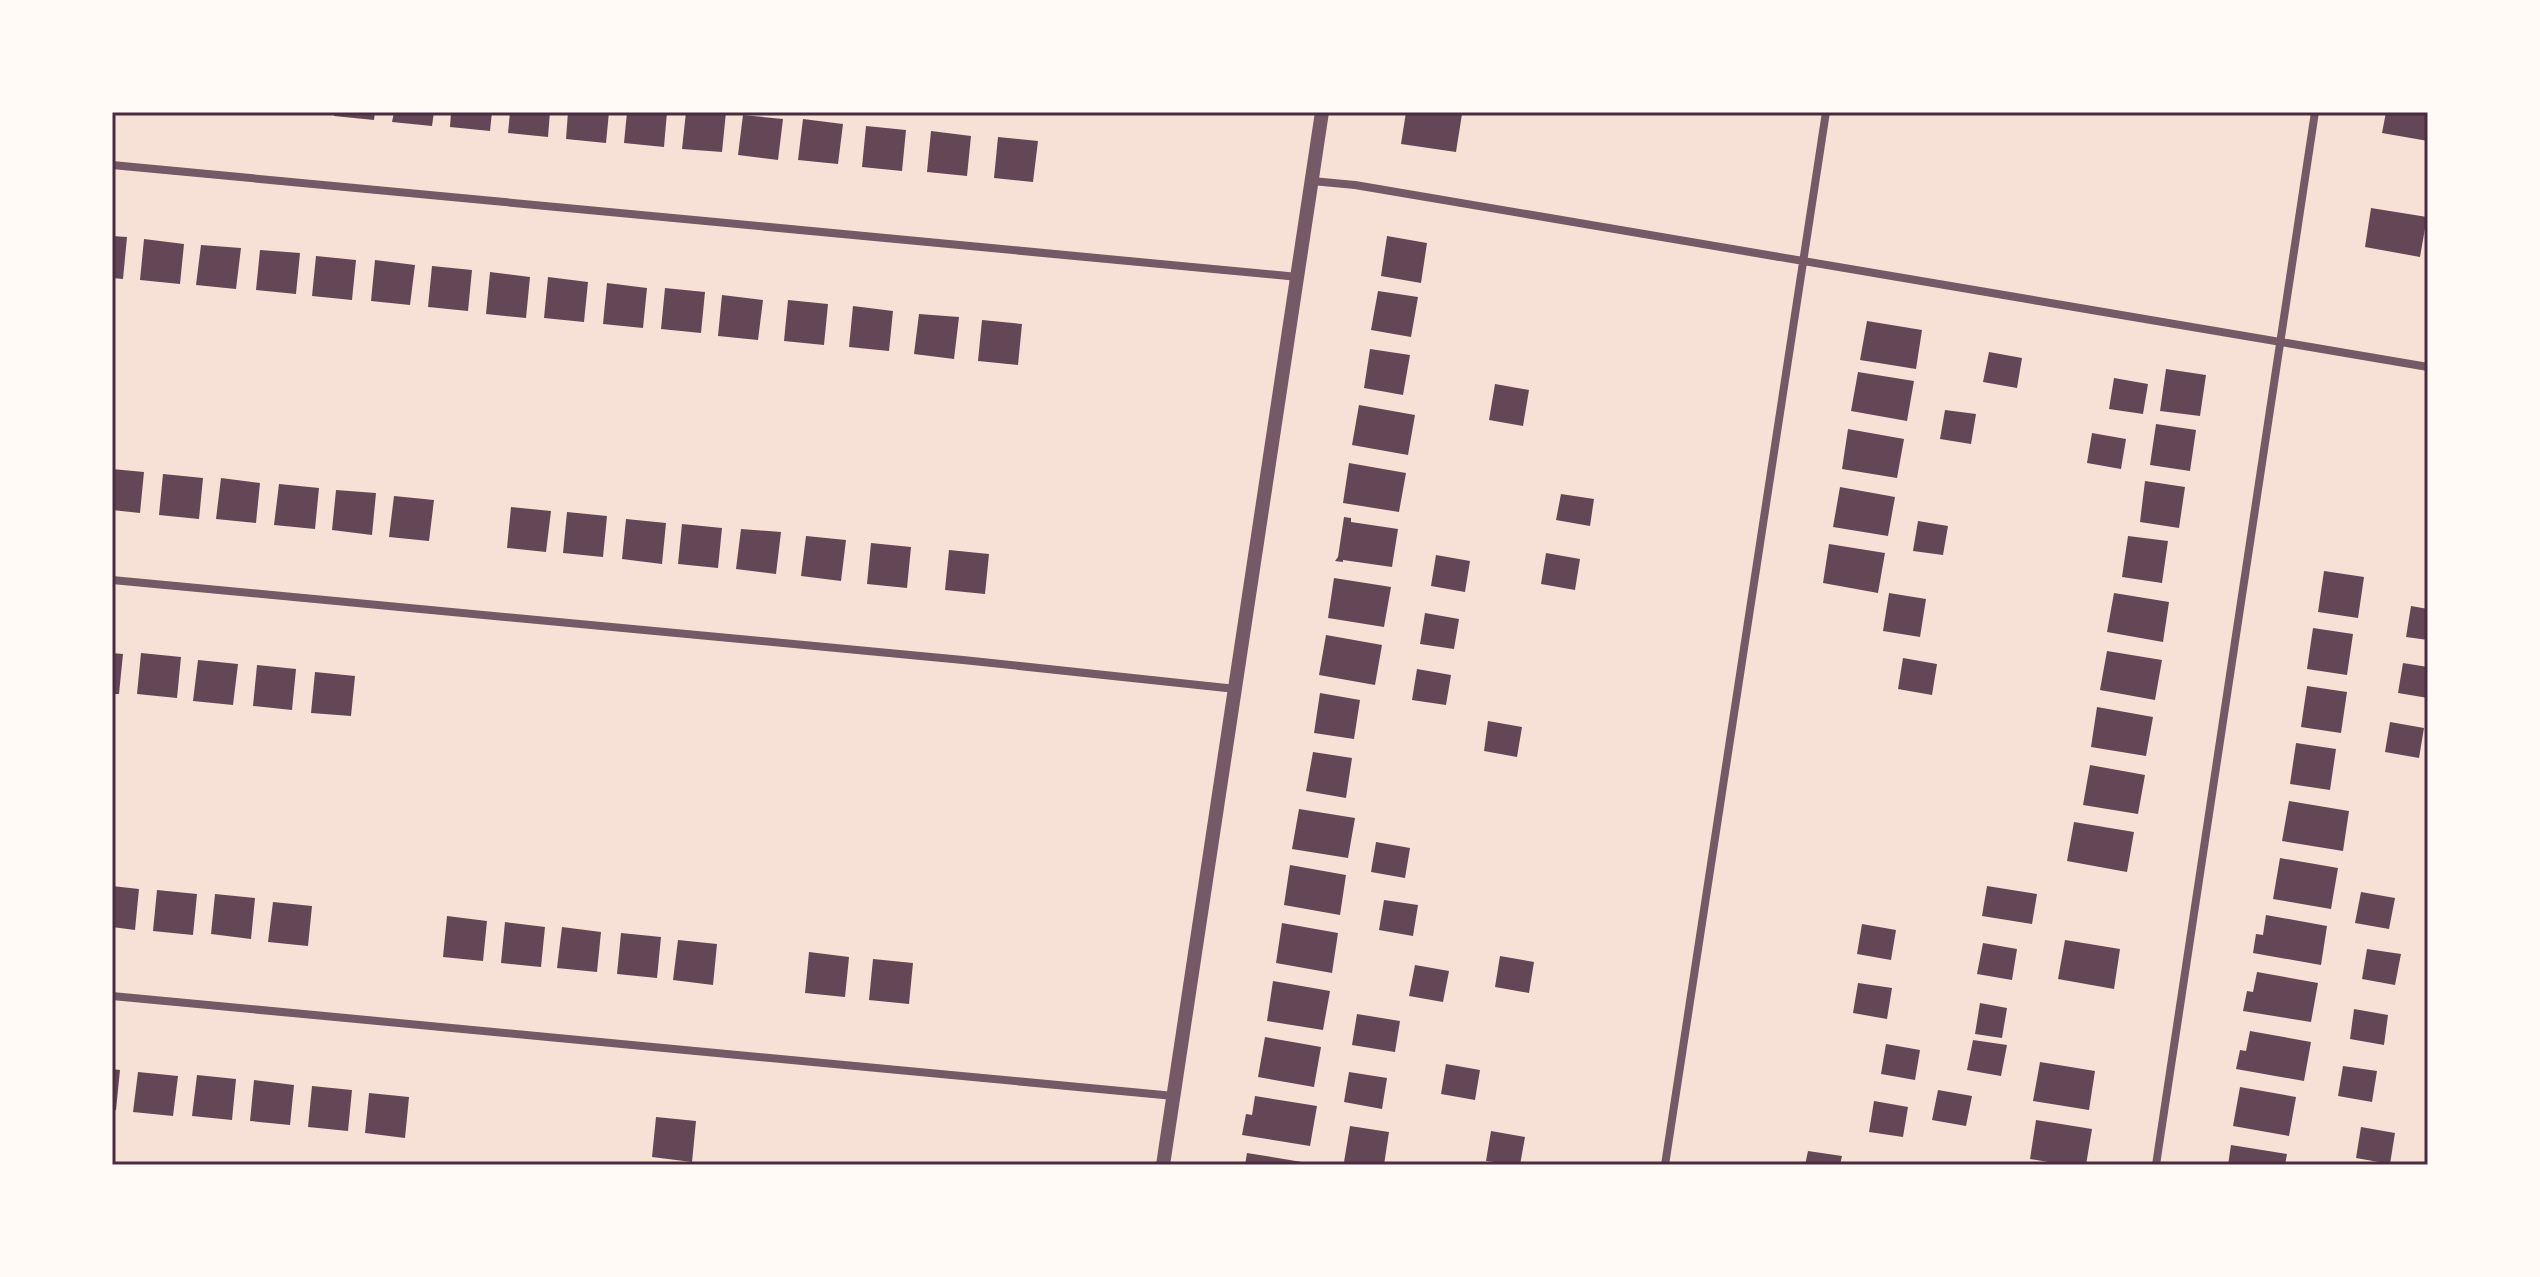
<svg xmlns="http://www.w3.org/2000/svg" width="2540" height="1277" font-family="'Source Sans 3',sans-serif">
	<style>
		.building { fill: #644757 }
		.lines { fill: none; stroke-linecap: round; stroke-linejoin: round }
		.minor { stroke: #755966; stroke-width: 8 }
		.tertiary { stroke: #755966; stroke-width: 14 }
		.neatline { fill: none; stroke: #4a2c40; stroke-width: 3 }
	</style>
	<rect width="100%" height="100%" fill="#f7e1d7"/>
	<path class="building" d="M335,112h40l-1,8 -40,-4z
		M394,112h40l-2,14 -40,-4z
		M451,112h41l-2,19 -40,-4z
		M510,112h40l-2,25 -40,-4z
		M568,112h41l-3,31 -40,-4z
		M627,112h40l-3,35 -40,-4z
		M686,112h40l-4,40 -40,-3z
		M1406,112l56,2 -6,38 -55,-8z
		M2386,112h42v29l-46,-8z
		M743,115l40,4 -5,41 -40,-5z
		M803,119l40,5 -5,40 -40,-4z
		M866,126l40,4 -4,41 -40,-4z
		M931,131l40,5 -4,40 -40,-4z
		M998,137l40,4 -5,41 -39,-4z
		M2371,208l56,9 -7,40 -55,-10z
		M112,236l15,1 -4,42 -11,-1z
		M1387,236l40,7 -6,40 -40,-7z
		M144,239l40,5 -4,40 -40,-4z
		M201,245l40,3 -5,41 -40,-4z
		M260,250l40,3 -4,41 -40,-4z
		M316,256l40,4 -4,40 -40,-4z
		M375,260l40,5 -5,40 -39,-4z
		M432,266l40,4 -4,41 -40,-4z
		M490,272l40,5 -4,41 -40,-4z
		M548,277l40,5 -4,40 -40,-4z
		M607,283l40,5 -4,40 -40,-4z
		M665,288l40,4 -4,41 -40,-4z
		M1378,291l40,6 -7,40 -40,-7z
		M722,295l41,5 -5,40 -40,-4z
		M788,300l40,4 -4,41 -40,-4z
		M853,306l40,5 -4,40 -40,-4z
		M919,314l40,3 -5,42 -40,-5z
		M982,320l40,4 -4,41 -40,-4z
		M1867,321l55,9 -6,39 -56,-9z
		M1370,349l40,6 -7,40 -39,-7z
		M1989,352l33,6 -5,30 -34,-6z
		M2166,369l40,6 -6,41 -40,-5z
		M1858,372l56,9 -7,40 -56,-10z
		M2114,378l34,6 -5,30 -34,-5z
		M1495,384l34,6 -6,36 -34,-6z
		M1359,405l56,10 -7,40 -56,-10z
		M1945,410l31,4 -5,30 -31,-5z
		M2156,424l40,6 -6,41 -40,-6z
		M1848,429l56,10 -7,39 -55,-9z
		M2092,433l34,6 -5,30 -34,-6z
		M1349,463l57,10 -7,39 -56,-9z
		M112,469l32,3 -4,41 -28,-3z
		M163,474l40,4 -4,41 -40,-4z
		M221,478l39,5 -4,40 -40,-4z
		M2145,481l40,6 -6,41 -39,-6z
		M279,484l40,4 -4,41 -41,-4z
		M1840,487l55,10 -7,39 -55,-9z
		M336,490l40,3 -4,42 -40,-5z
		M1561,494l33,5 -4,27 -34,-6z
		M394,496l40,4 -5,41 -40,-4z
		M511,507l40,4 -5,41 -39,-4z
		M567,512l40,4 -4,41 -40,-4z
		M1344,517l7,1v4l47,7 -6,38 -49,-7v2l-8,-1 3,-4z
		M626,519l40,4 -4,41 -40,-5z
		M1918,521l30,5 -5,29 -30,-4z
		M682,524l40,4 -4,40 -40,-4z
		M741,529l40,3 -5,42 -40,-5z
		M806,536l40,4 -5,41 -40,-5z
		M2128,536l40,5 -6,42 -40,-6z
		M871,543l40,4 -4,41 -40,-4z
		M1829,544l56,9 -7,40 -55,-10z
		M949,550l40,4 -4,40 -40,-4z
		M1546,553l34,6 -5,31 -34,-6z
		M1436,555l34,6 -5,31 -34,-6z
		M2324,571l40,6 -6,41 -40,-6z
		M1334,578l57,9 -7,40 -56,-9z
		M1889,593l37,6 -6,38 -37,-6z
		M2114,593l55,9 -6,40 -56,-10z
		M2411,606l17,3v31l-22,-3z
		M1425,613l34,6 -5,30 -34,-5z
		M2313,628l40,6 -6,41 -40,-6z
		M1326,635l56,10 -7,40 -56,-10z
		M2107,651l55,9 -7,40 -55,-10z
		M112,653l11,1 -4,40h-7z
		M141,653l40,4 -4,41 -40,-4z
		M1903,658l34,6 -5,31 -34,-6z
		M198,660l40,4 -5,41 -40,-4z
		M2403,663l25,4v31l-30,-5z
		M257,665l39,4 -4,41 -39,-4z
		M1417,669l34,6 -5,30 -34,-5z
		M315,672l40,4 -4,40 -40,-3z
		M2307,686l40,6 -6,41 -40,-6z
		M1320,693l40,7 -6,39 -40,-6z
		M2097,707l56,10 -7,39 -55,-9z
		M1488,721l34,6 -5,30 -33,-6z
		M2390,722l34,6 -5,30 -34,-6z
		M2296,743l40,6 -6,41 -40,-6z
		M1313,752l39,6 -6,40 -40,-7z
		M2090,765l55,10 -7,39 -55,-9z
		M2289,801l60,10 -6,40 -61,-10z
		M1299,809l56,9 -7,40 -56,-9z
		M2074,822l60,10 -7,40 -60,-11z
		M1376,842l34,6 -5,30 -34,-6z
		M2280,858l58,10 -7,41 -58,-10z
		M1290,865l56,10 -6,40 -56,-10z
		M112,886l27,3 -4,41 -23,-3z
		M1987,886l50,8 -5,30 -50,-8z
		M157,890l40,4 -4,41 -40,-4z
		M2361,892l34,6 -6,31 -34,-6z
		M215,894l40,4 -4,41 -40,-5z
		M1384,900l34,5 -5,31 -34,-6z
		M273,902l39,4 -4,40 -40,-4z
		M2266,915l61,11 -6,39 -68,-12 3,-19 7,1z
		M447,916l40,5 -4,40 -40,-4z
		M505,922l40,5 -4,40 -40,-4z
		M1282,923l56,10 -6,40 -56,-10z
		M1862,924l34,6 -5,30 -34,-6z
		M562,927l39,5 -4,40 -40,-4z
		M621,933l40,4 -4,41 -40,-4z
		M678,940l39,4 -4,41 -40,-5z
		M2065,940l55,9 -6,40 -56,-10z
		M1983,943l34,6 -5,31 -35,-6z
		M2367,949l34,5 -6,31 -33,-6z
		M809,952l40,5 -4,40 -40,-4z
		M1500,956l34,6 -5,31 -34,-6z
		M873,959l40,4 -4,41 -40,-4z
		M1415,965l34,6 -6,31 -34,-6z
		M2257,972l61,11 -7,39 -68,-11 4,-20 6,1z
		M1273,981l57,10 -7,39 -56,-9z
		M1858,983l34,5 -5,31 -34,-6z
		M1980,1003l27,5 -5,30 -27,-4z
		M2354,1009l34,6 -4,30 -34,-6z
		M1357,1014l43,7 -5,31 -43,-7z
		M2250,1031l61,11 -7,39 -68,-12 4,-19 6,1z
		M1265,1037l56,10 -7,40 -56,-10z
		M1973,1040l34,5 -6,31 -34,-6z
		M1886,1044l34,6 -5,30 -34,-6z
		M2040,1062l55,9 -6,39 -56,-9z
		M1446,1064l34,6 -5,30 -34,-6z
		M2343,1066l34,5 -5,31 -34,-6z
		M112,1069l8,1 -4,40h-4z
		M138,1072l40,4 -5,40 -40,-4z
		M1349,1072l38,6 -5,31 -38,-7z
		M197,1075l39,4 -4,41 -40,-4z
		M254,1080l40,5 -4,40 -40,-4z
		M312,1086l40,4 -4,41 -40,-4z
		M2240,1087l56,10 -7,39 -56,-10z
		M1938,1090l34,6 -6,30 -34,-6z
		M369,1093l40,4 -4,41 -40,-5z
		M1255,1096l62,10 -7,40 -68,-11 4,-21 6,1z
		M1874,1101l34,6 -5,30 -34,-5z
		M656,1117l40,4 -4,41 -40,-5z
		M2036,1120l56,9 -6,36h-20l-36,-6z
		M1350,1126l39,6 -5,33 -40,-3z
		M2361,1127l34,6 -5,31 -34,-6z
		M1491,1131l34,6 -5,28 -34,-4z
		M2231,1145l56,9 -2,11h-57z
		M1808,1151l34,5 -2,9h-35z
		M1247,1153l61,10v2h-63z"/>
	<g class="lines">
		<path class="minor" d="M112,165l1186,112
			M1312,181l43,4 1073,182
			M112,580l851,80 273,29
			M112,996l1062,100
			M1665,1165l161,-1053
			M2156,1165l159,-1053"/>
		<path class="tertiary" d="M1163,1165l159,-1053"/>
	</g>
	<rect width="2540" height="1277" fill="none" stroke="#fffaf5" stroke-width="228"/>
	<rect x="114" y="114" width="2312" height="1049" class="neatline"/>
</svg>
